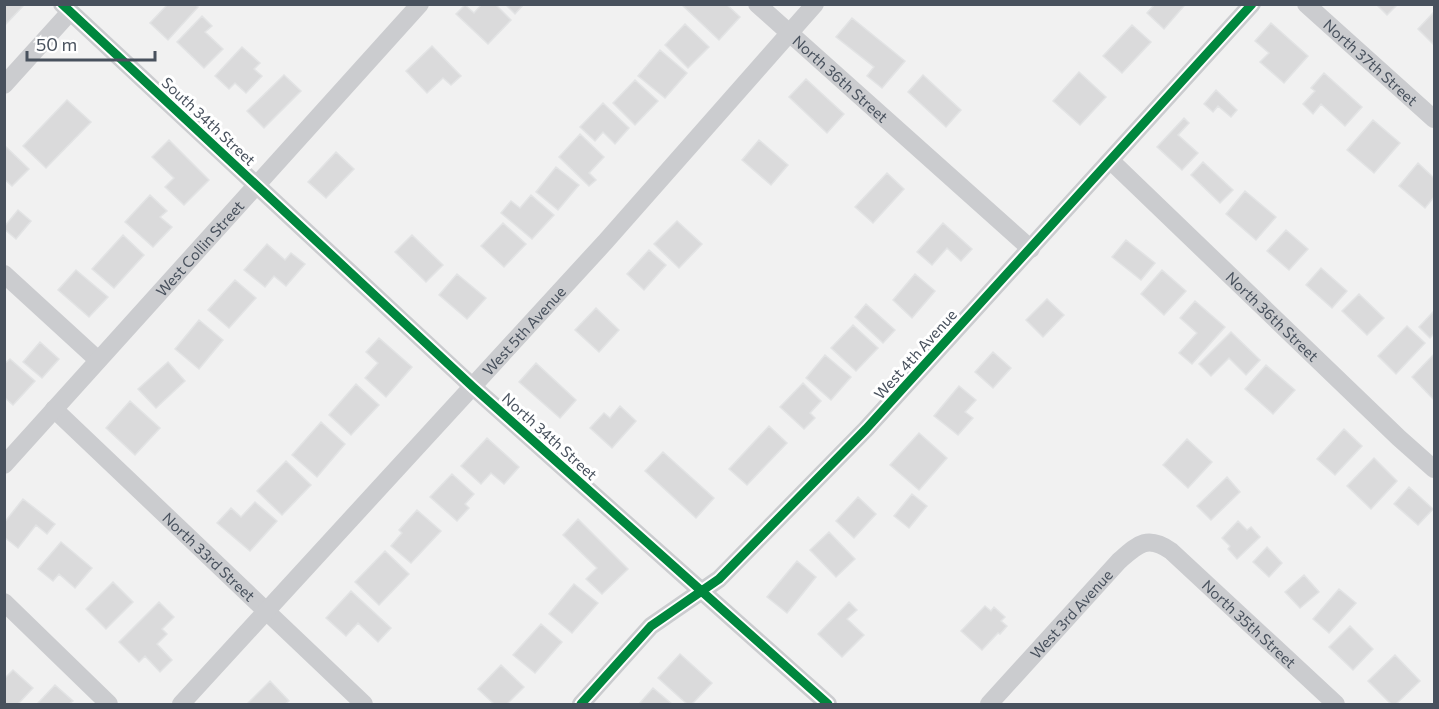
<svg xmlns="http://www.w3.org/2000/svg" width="1439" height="709" font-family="Commissioner,sans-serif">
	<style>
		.building { fill: #dadadb; stroke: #e2e3e4; stroke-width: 1.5 }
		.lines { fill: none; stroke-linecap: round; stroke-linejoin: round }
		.minor { stroke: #cbcccf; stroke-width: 18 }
		.cycleway-casing { stroke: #fff; stroke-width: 13 }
		.cycleway { stroke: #00873e; stroke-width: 9 }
		.labels { text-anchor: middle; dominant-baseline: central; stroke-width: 6; stroke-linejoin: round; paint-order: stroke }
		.street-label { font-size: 15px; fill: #48515d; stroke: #fff }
	</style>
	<rect width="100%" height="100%" fill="#f1f1f1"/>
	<path class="building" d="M4,4l20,1 -19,20h-1z
		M168,4h27l3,3 -30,33 -18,-17z
		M482,4h13l16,16 -23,24 -32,-30 9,-9 9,8z
		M505,4h19l-9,10z
		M681,4h45l14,13 -21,23z
		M1155,4h26l3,2 -20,23 -17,-16z
		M1376,4h22l-11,11z
		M1434,12v33l-16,-16z
		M202,16l10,10 -7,6 18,17 -19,19 -27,-26z
		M852,18l53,43 -23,27 -15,-12 7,-9 -38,-30z
		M1271,23l37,33 -24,27 -24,-21 9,-9 -14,-12z
		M685,24l24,23 -21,21 -23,-23z
		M1132,25l19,17 -29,31 -19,-17z
		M432,46l29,30 -10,9 -8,-7 -16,15 -21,-22z
		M242,47l18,16 -6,6 8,7 -16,17 -11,-10 -6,6 -14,-13z
		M660,50l27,23 -22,25 -27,-22z
		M1079,72l27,25 -26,28 -27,-24z
		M1324,73l38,34 -17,19 -24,-22 -8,10 -10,-10 12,-13 -4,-3z
		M284,75l17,16 -37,37 -17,-17z
		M923,75l38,35 -15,17 -38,-35z
		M806,79l38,35 -17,19 -38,-36z
		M635,80l23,21 -23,24 -22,-22z
		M1216,90l21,20 -6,7 -13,-11 -5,6 -9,-8z
		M67,100l24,22 -45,46 -23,-22z
		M603,103l26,25 -14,16 -12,-12 -8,9 -15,-14z
		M1184,118l5,5 -11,12 20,18 -16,17 -25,-23z
		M1373,120l27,23 -26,30 -27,-23z
		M580,134l24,23 -15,16 7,7 -7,6 -30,-29z
		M169,140l40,40 -25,25 -19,-18 9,-9 -22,-21z
		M759,140l29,25 -17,20 -29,-25z
		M4,145l25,24 -17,17 -8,-7z
		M336,152l18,17 -28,29 -18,-16z
		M1203,162l30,28 -13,13 -29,-28z
		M1418,163l16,15v19l-9,11 -26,-22z
		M556,167l23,18 -21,25 -22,-18z
		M887,173l17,16 -31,34 -18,-16z
		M1245,191l31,26 -20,23 -30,-26z
		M150,195l17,16 -7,6 12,10 -19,20 -28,-25z
		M531,195l23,20 -22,24 -31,-26 10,-12 9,7z
		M18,210l13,11 -15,18 -12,-10v-2z
		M677,221l25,23 -23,24 -25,-24z
		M503,223l23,21 -22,23 -23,-21z
		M943,223l29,26 -11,12 -14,-13 -15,17 -15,-13z
		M1286,230l22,19 -19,21 -22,-19z
		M123,235l21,20 -30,33 -22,-19z
		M412,235l31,30 -17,17 -31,-30z
		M1126,240l29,23 -14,17 -29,-23z
		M267,244l18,16 6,-7 14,11 -19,22 -12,-10 -9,11 -21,-17z
		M649,250l17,15 -22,25 -17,-16z
		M1321,268l26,23 -15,17 -26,-23z
		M76,270l32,27 -19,20 -31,-27z
		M1162,270l24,21 -22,24 -23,-21z
		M457,274l29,24 -19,21 -28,-24z
		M915,274l20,17 -23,27 -19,-18z
		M235,280l21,18 -27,30 -21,-18z
		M1359,294l25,24 -17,17 -25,-24z
		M1047,299l17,16 -21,22 -17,-17z
		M1195,301l30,26 -33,37 -13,-11 18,-20 -17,-15z
		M866,304l29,26 -12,13 -28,-26z
		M596,308l23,22 -20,22 -24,-22z
		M1434,311v23l-4,4 -11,-11z
		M199,320l24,20 -24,29 -24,-20z
		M853,325l25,23 -22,23 -25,-23z
		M1407,326l18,17 -29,31 -18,-18z
		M1231,332l29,28 -14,15 -17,-17 -18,18 -12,-12z
		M379,338l33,29 -26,30 -21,-19 13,-15 -12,-11z
		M40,342l19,17 -17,19 -19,-16z
		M993,352l18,16 -18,20 -18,-16z
		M1434,354v46l-22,-23z
		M825,355l26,22 -20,23 -25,-22z
		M10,359l25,22 -22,24 -9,-8v-33z
		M168,362l17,19 -29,27 -18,-19z
		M536,363l40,37 -16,18 -41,-36z
		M1266,365l29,25 -22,24 -28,-25z
		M803,383l18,18 -11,12 5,5 -11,11 -24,-22z
		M356,384l23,21 -28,30 -22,-20z
		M959,386l17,14 -11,12 8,6 -15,17 -24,-19z
		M130,401l30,27 -25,27 -29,-27z
		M620,406l16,15 -24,27 -22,-20 14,-15 6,5z
		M321,422l24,22 -28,33 -25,-22z
		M769,426l18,17 -40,42 -18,-16z
		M1344,429l18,17 -27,29 -18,-16z
		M919,433l28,25 -28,32 -29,-25z
		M487,438l32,29 -15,17 -13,-11 -10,11 -20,-18z
		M1187,439l25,23 -24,26 -25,-23z
		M663,452l51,46 -18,20 -51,-47z
		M1374,458l23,23 -26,28 -24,-23z
		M286,461l25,24 -29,30 -25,-24z
		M452,474l22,20 -9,10 4,4 -12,13 -27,-24z
		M1227,477l13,15 -29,28 -14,-14z
		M1409,487l24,22 -15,16 -24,-21z
		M912,494l15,12 -18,22 -15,-12z
		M858,497l18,17 -22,24 -18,-17z
		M23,499l32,25 -8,10 -11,-9 -18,23 -14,-11v-14z
		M255,502l22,19 -27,30 -33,-28 14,-15 10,9z
		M417,510l24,21 -30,32 -20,-17 11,-13 -3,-3z
		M578,519l50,50 -26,25 -16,-15 11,-11 -34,-33z
		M1238,521l9,9 4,-3 9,10 -23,22 -9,-10 2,-3 -8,-8z
		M829,532l26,27 -19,18 -26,-27z
		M61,542l31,26 -17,20 -16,-14 -6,7 -15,-12z
		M1267,547l15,16 -13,14 -16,-15z
		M385,551l24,23 -30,31 -24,-23z
		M797,561l19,16 -29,36 -20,-16z
		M1304,575l15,17 -19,16 -15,-16z
		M113,582l20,20 -27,27 -20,-20z
		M574,584l24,19 -26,30 -23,-19z
		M1339,589l17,14 -27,30 -16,-14z
		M351,591l40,37 -13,14 -20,-19 -12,13 -20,-18z
		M159,602l15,15 -12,12 5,5 -10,10 15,16 -12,12 -15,-16 -6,6 -20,-20z
		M849,602l8,8 -10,9 17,16 -22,22 -24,-23z
		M985,606l6,5 3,-4 11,10 -4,4 6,5 -7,8 -2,-1 -16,17 -21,-19z
		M541,624l21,18 -27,31 -22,-18z
		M1350,626l23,23 -20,21 -24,-23z
		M680,654l32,29 -20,21h-5l-29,-26z
		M1395,655l25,26 -24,23h-5l-23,-23z
		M501,665l23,22 -17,17h-13l-16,-15z
		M13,670l20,18 -15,16h-14v-25z
		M270,681l19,20 -4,3h-36l-1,-1z
		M55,685l18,16 -4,3h-32z
		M653,688l19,16h-33z"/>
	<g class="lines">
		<g class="minor">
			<path d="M62,4l411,383 355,317"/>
			<path id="s1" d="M757,4l274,245"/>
			<path id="s2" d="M1306,4l128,115"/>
			<path d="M4,85l66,-73"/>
			<path id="s3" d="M1111,161l288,277 35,31"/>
			<path d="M4,274l94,86"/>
			<path id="s4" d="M54,409l310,295"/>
			<path id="s5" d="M4,465l416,-461"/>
			<path d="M4,602l105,102"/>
			<path id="s6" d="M181,704l425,-463 209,-237"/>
			<path d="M581,704l70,-78 68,-47 147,-150 386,-425"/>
			<path id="s7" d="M989,704l130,-143c18,-16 28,-27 52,-10l165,153"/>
		</g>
		<g class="cycleway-casing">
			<path id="cycleway" d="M62,4l411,383 355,317
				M581,704l70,-78 68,-47 147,-150 386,-425"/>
		</g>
		<use href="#cycleway" class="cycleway"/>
	</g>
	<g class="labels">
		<g class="street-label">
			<text stroke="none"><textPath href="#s2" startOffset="87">North 37th Street</textPath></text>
			<text stroke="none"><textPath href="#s1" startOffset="112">North 36th Street</textPath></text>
			<text transform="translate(209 121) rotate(43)">South 34th Street</text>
			<text stroke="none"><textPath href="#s5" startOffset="292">West Collin Street</textPath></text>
			<text stroke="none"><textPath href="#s3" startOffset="224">North 36th Street</textPath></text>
			<text stroke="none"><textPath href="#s6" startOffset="507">West 5th Avenue</textPath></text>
			<text transform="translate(915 354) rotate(-48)">West 4th Avenue</text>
			<text transform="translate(550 436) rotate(42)">North 34th Street</text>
			<text stroke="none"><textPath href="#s4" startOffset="214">North 33rd Street</textPath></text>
			<text stroke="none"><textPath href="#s7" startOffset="122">West 3rd Avenue</textPath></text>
			<text stroke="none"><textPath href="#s7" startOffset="360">North 35th Street</textPath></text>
		</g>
	</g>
	<rect width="1439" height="709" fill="none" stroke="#48515d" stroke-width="12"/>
	<path d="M27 51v9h128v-9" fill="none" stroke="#48515d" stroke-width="3"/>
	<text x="36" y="51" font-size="18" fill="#48515d" stroke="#ffffff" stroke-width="4.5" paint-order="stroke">50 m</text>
</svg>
